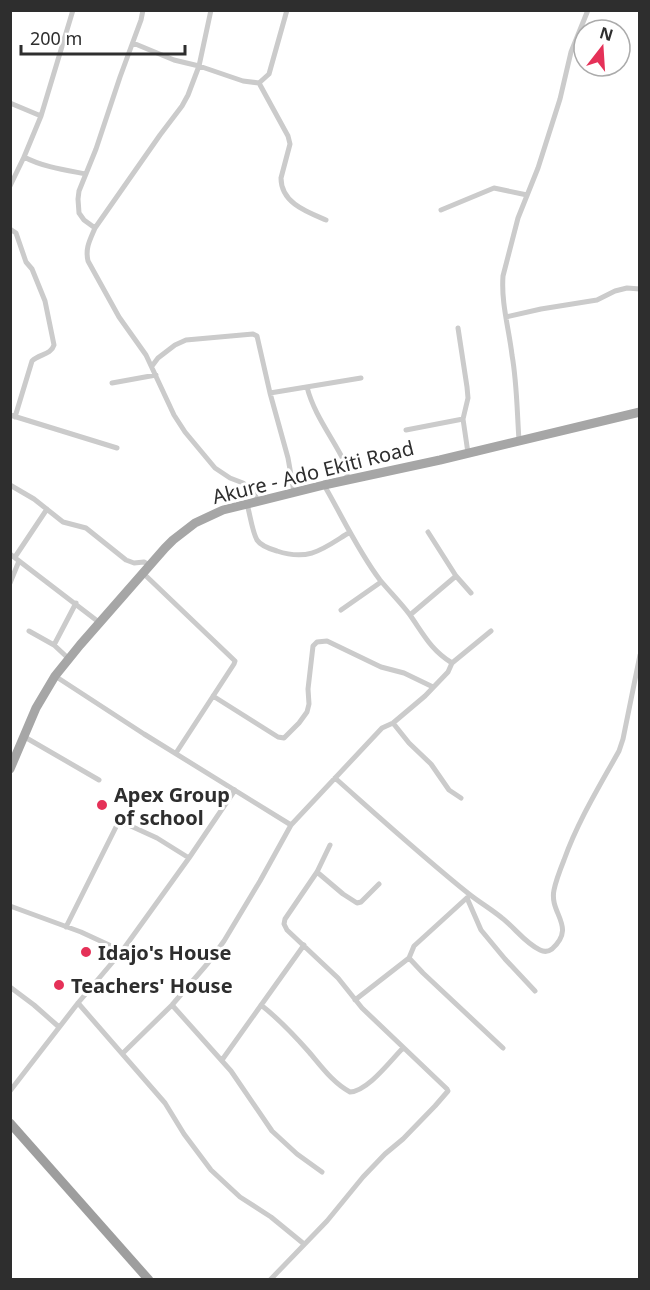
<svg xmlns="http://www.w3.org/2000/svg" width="650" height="1290" font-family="'Noto Sans',sans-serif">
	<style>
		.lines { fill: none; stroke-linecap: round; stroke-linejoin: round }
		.minor { stroke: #cbcbcb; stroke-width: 5 }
		.primary { stroke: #a6a6a6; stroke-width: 9 }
		.trunk { stroke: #9e9e9e; stroke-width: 9 }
		.poi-dot { fill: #e53158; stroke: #fff; stroke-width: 2 }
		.labels { text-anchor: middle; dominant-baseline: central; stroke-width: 6; stroke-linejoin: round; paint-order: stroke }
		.street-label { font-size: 20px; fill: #2e2e2e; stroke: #fff }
		.poi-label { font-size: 20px; font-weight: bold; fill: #2e2e2e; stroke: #fff; text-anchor: start }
	</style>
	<rect width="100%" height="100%" fill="#fff"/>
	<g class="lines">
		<path class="minor" d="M211,10l-12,56 -11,29 -6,11 -22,29 -65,93c-5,12 -10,20 -7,33l31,56 27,38 28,60 11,17 30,36 15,10 13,5 10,8 5,10
			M133,43l41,17 25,6 44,15 16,2 10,-9 18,-64
			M259,83l29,53 2,8 -9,34c0,25 26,34 45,42
			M10,103l31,13 -17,41c19,10 41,13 62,17
			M41,116l32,-106
			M10,186l14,-29
			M441,210l53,-22 33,7
			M95,228l-11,-8 -5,-7 -1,-14 1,-8 17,-42 24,-72 21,-57 2,-10
			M10,229l6,4 10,29 6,7 13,32 9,44c-3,10 -15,9 -22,16l-17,56
			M506,317l35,-8 56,-9 18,-9 12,-3 13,1
			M458,328l9,59 1,11 -5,21 5,34
			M152,366l6,-8 17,-13 11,-5 67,-6 4,2 13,57 18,65 6,34
			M112,383l44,-8
			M307,387c7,28 26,51 38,76l2,7v9
			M270,393l91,-15
			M10,415l107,33
			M406,430l57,-11
			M519,440c-2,-28 -2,-57 -7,-85 -3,-26 -11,-52 -9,-79l15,-58 20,-50 22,-69 11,-47 17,-42
			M10,485l24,14 29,23 23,6 40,32 8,3 10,-1 7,4
			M324,485c18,31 34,66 56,95 10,12 21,23 30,35 14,20 21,35 42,48
			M247,504c3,10 5,27 10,36 4,6 13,9 20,11 33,11 47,-3 73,-19
			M428,532l28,44 15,17
			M10,554l90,69
			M15,557l32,-48
			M144,574l91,87 -1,3 -58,89
			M10,583l9,-22
			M341,610l40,-28
			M410,615l46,-39
			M29,631l25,14 15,14
			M54,645l22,-42
			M55,676l89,58 147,91
			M213,696l65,41 6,1 15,-15 8,-11 2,-8 -1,-15 5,-43 4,-4 10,-1 54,26 23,6 29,14
			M393,723l16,20 22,21 18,26 12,8
			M23,736l76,44
			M335,778c44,39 88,79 134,116 10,8 22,15 33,24 13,10 23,25 38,32 4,2 8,2 12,-1 25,-23 -3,-35 2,-59 2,-10 6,-20 10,-30 14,-39 35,-73 55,-109l4,-12 17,-84
			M317,872l26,22 14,9 4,-1 18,-18
			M467,898l14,32 24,29 30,32
			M10,906l71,26 41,19
			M66,927l52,-104 4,-1 35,16 32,20
			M409,958l14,15 80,75
			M10,987l24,18 25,22
			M355,1000l54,-42 5,-12 56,-51
			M78,1003l87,100 19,31 27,36 29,27 31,20 33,27
			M172,1005l59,66 41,60 25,23 25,18
			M261,1005c18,14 33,30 48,47 12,14 24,31 41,40 18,-1 40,-31 53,-44
			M123,1053l49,-48 36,-42 16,-22 36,-60 31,-56 91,-97 11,-5 32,-27 23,-24 4,-9 39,-32
			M222,1060l82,-115
			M10,1091l68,-88 44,-52 67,-93 46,-68
			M270,1280l57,-59 36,-44 22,-23 18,-15 32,-33 13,-15 -1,-2 -85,-81 -24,-30 -51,-48 -3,-6 1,-5 32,-47 13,-27"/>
		<path class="primary" d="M10,769l26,-61 19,-32 25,-31 85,-97 8,-8 22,-17 28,-13 101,-25 116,-25 200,-48"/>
		<path class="trunk" d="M10,1123l139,157"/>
	</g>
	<g class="poi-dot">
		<circle cx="102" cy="805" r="6"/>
		<circle cx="86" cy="952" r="6"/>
		<circle cx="59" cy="985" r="6"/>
	</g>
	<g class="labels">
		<g class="street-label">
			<text transform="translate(313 472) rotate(-14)">Akure - Ado Ekiti Road</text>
		</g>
		<g class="poi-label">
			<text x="114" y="794">Apex Group<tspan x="114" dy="23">of school</tspan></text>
			<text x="98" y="952">Idajo's House</text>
			<text x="71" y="985">Teachers' House</text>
		</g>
	</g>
	<rect width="650" height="1290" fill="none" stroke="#2e2e2e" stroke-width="24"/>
	<g transform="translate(602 48) rotate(17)"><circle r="28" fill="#ffffff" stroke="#ababab" stroke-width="1.5"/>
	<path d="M0-4.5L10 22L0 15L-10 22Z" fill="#e53158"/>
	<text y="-9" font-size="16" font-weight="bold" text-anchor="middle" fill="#2e2e2e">N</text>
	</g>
	<path d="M21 45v9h164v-9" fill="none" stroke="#2e2e2e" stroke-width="3"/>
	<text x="30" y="45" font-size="18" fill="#2e2e2e" stroke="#ffffff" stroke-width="4.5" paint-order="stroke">200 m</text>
</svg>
